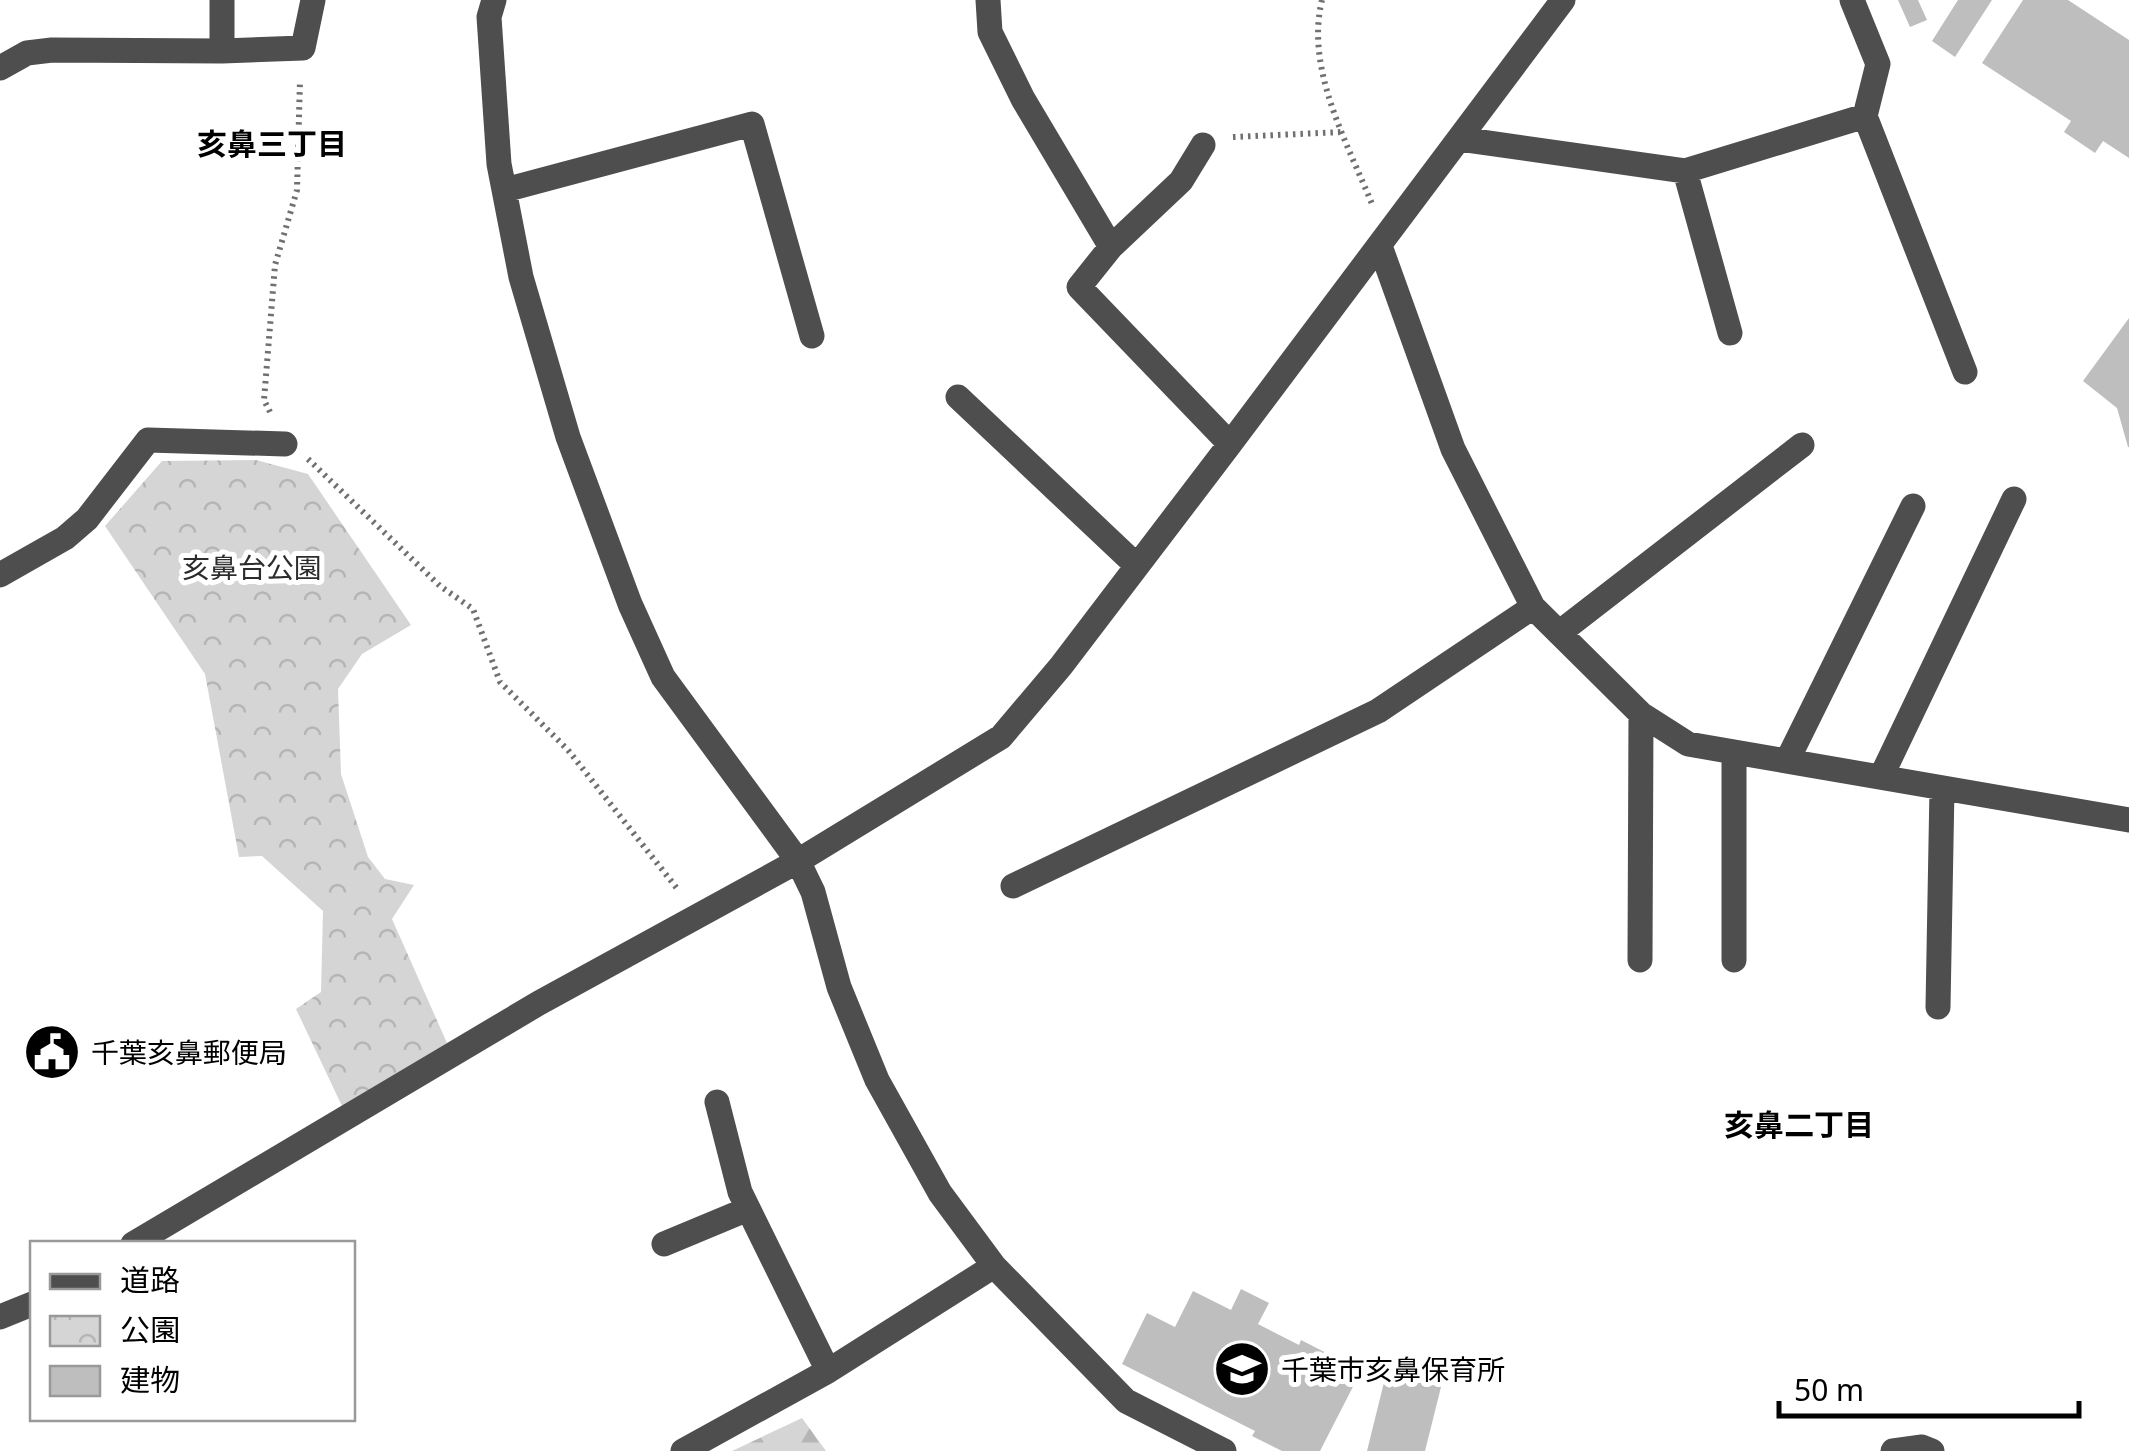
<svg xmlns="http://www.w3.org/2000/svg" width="2129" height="1451" font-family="'Noto Sans','Noto Sans JP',sans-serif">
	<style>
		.forest { fill: url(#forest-firs) }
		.park { fill: url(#park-crowns) }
		.building { fill: #bebebe }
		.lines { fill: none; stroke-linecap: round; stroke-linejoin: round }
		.path { stroke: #707070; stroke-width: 6; stroke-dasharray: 2.5 5; stroke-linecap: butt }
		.minor { stroke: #4e4e4e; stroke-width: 25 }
		.labels { text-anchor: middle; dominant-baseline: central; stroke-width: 10; stroke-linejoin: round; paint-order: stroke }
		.park-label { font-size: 28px; fill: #2c2c2c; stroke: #fff }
		.poi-label { font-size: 28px; fill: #000; stroke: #fff; text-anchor: start }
		.neighbourhood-label { font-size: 30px; font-weight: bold; fill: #000; stroke: #fff }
	</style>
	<defs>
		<pattern id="forest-firs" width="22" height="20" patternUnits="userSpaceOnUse" patternTransform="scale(2.5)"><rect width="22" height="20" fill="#d5d5d5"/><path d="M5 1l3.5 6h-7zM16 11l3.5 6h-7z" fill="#b5b5b5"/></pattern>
		<pattern id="park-crowns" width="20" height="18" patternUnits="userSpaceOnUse" patternTransform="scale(2.5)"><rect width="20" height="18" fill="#d5d5d5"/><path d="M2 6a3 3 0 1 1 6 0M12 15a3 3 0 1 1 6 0" fill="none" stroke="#b5b5b5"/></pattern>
	</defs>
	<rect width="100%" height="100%" fill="#fff"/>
	<path class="forest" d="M802,1418l24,33h-94z"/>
	<path class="park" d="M256,460l52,14 103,151 -49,29 -24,35 3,85 27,83 17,22 29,6 -22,34 55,124 -105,63 -46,-97 25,-17 2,-81 -61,-55 -23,1 -34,-183 -100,-148 57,-65z"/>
	<path class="building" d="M1898,0h20l9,20 -17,7z
		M1958,0h34l-37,57 -23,-16z
		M2023,0h45l61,40v118l-26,-17 -8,12 -31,-21 7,-11 -89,-58z
		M2129,318v129h-1l-11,-39 -34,-27z
		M1241,1289l28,14 -11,21 41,21 2,-5 60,31 -41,80h-38l-30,-15 3,-5 -133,-67 25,-51 28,14 18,-36 38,19z
		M1390,1358l55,13 -20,80h-58z"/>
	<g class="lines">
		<path class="path" d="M1322,0c-17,69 25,142 50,204
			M1233,137l109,-5
			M270,412l-6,-12 11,-135 22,-75 3,-110
			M308,459l132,127 33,23 27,73 68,68 111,141"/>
		<path class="minor" d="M222,0v51
			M494,0l-5,17 10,147 22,113 47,160 62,167 33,73 135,184 15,31 26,95 38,93 63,113 54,73 132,135 98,50
			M988,0l2,32 33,67 88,148
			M1852,0l26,64 -13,52
			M0,68l27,-15 25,-3 170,1 81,-3 10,-48
			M1460,139l225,32 180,-55 100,256
			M1203,145l-22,36 -70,66 -32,40 151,157
			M1685,171l45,162
			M505,190l247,-66 60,212
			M1380,246l73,203 80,158 108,107 47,30 441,76
			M958,397l179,169
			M0,575l65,-37 22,-19 61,-79 137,4
			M1559,633l243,-188
			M1787,761l126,-255
			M1881,777l133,-278
			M1013,886l365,-175 155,-104
			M1640,960l1,-246
			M1734,960v-208
			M1938,1007l4,-219
			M717,1102l23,90 88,179
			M133,1244l406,-241 259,-142 203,-124 60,-71 169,-222 333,-444
			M664,1244l84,-35
			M0,1317l32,-13
			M683,1451l145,-80 166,-105
			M1893,1451l29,-4 10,4"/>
	</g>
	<defs>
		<g id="civic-disc" transform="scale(2.875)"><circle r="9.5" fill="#000" stroke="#fff"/><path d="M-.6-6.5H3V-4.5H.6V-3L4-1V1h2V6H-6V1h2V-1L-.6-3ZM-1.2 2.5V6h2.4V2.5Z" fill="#fff"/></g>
		<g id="school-disc" transform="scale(2.875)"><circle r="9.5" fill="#000" stroke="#fff"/><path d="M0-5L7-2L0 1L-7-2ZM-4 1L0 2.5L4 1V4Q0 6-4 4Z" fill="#fff"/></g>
	</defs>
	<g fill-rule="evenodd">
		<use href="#civic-disc" x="52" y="1052"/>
		<use href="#school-disc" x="1242" y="1369"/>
	</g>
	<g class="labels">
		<g class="park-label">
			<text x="252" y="567">亥鼻台公園</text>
		</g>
		<g class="poi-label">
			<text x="91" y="1052">千葉亥鼻郵便局</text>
			<text x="1281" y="1369">千葉市亥鼻保育所</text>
		</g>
		<g class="neighbourhood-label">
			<text x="272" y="143">亥鼻三丁目</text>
			<text x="1799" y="1124">亥鼻二丁目</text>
		</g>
	</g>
	<rect x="30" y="1241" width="325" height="180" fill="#ffffff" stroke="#999999" stroke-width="2.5"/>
	<rect x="50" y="1274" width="50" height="15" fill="#4e4e4e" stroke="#999999" stroke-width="2.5"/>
	<text x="120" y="1291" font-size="30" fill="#000000">道路</text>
	<rect x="50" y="1316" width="50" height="30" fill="url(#park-crowns)" stroke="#999999" stroke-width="2.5"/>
	<text x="120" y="1341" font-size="30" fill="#000000">公園</text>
	<rect x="50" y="1366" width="50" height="30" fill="#bebebe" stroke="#999999" stroke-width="2.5"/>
	<text x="120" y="1391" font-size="30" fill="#000000">建物</text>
	<path d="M1779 1401v15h300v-15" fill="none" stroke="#000000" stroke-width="5"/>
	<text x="1794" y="1401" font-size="30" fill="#000000" stroke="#ffffff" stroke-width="8" paint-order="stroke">50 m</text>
</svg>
